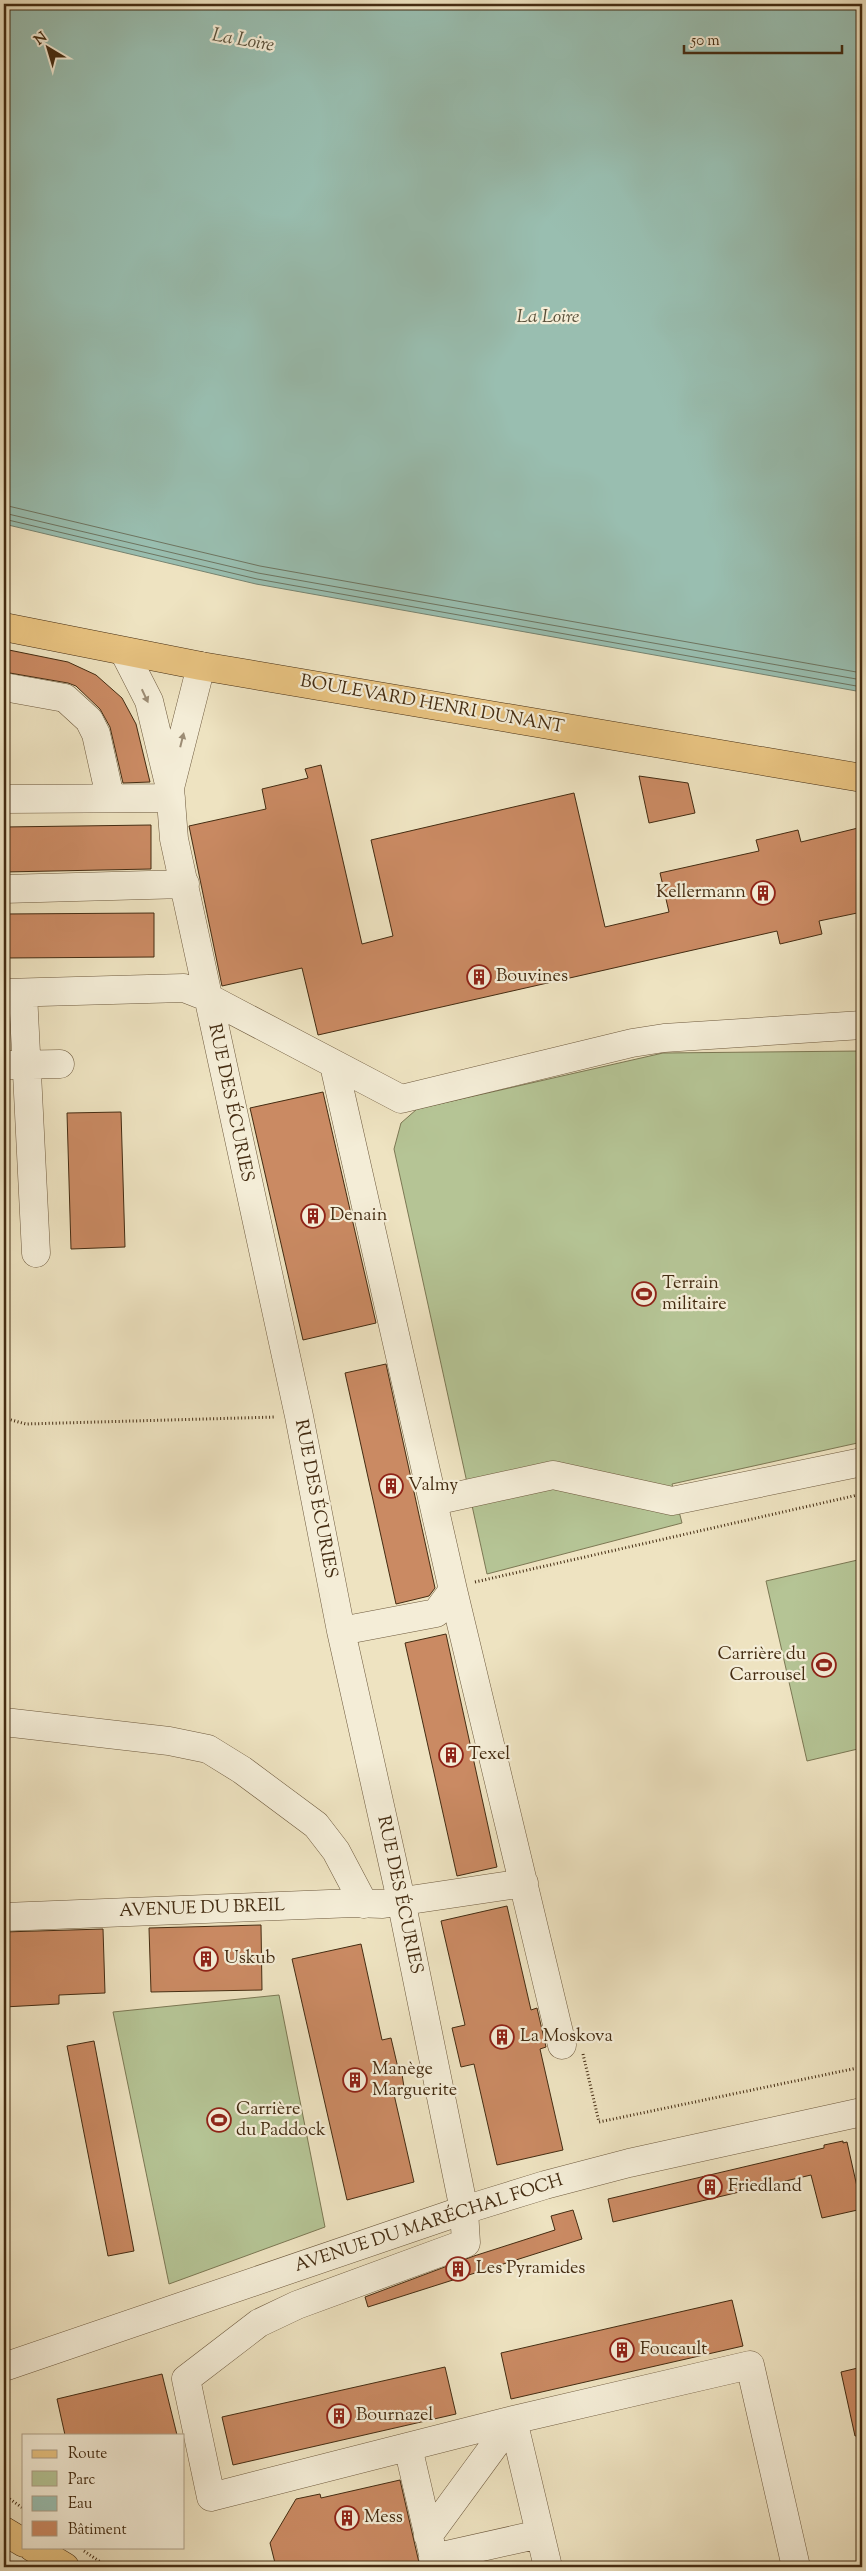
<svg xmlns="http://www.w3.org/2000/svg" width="866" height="2571" font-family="'Sorts Mill Goudy',serif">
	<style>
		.green { fill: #b5c495; stroke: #7c7854 }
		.water { fill: #99beb0; stroke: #778471 }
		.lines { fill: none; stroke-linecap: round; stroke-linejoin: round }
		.shore { stroke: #6e7561; stroke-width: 1 }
		.building { fill: #ca8a63; stroke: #442c12 }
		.minor-casing { stroke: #6e5a3e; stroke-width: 29 }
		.major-casing { stroke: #442c12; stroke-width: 29 }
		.path { stroke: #442c12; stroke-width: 3; stroke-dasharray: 1 2.5; stroke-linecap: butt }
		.minor { stroke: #f4edd7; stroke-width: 28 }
		.major { stroke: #e7c280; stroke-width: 28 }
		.oneway { fill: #9c8c74 }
		.labels { text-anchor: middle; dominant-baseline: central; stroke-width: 4.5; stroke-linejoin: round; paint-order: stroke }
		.street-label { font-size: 18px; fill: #442c12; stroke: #f4edd7 }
		.poi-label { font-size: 18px; fill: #442c12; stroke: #f4edd7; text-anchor: start }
		.water-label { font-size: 19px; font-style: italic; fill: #59503a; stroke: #f4edd7 }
	</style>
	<rect width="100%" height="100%" fill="#eee3c1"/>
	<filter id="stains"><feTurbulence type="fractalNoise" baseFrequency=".004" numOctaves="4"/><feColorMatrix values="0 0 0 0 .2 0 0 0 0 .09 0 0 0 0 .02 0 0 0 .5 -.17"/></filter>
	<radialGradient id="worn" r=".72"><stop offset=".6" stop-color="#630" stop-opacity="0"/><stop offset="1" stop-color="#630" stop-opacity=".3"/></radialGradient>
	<path class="green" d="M862,1051v391l-190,42 10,39 -195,51 -93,-425 7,-26 16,-14 246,-56z
		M862,1559v189l-55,13 -41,-180z
		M279,1995l46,232 -156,57 -56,-272z"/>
	<path class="water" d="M4,4h858v688l-606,-108 -252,-60z"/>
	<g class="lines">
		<path class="shore" d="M4,505l256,61 602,107
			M4,513l254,60 604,107
			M4,519l253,60 605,108"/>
	</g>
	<path class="building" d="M4,649l64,13 28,13 26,23 14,26 14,58 -27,1 -13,-56 -10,-18 -24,-23 -8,-3 -64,-11z
		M321,765l41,179 31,-8 -22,-96 203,-47 31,134 64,-15 -9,-39 99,-22 -3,-11 42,-10 3,12 61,-15v85l-43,9 3,13 -42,10 -3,-13 -459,104 -16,-67 -80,18 -33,-160 77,-17 -4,-20 46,-11 -3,-9z
		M639,776l49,7 7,30 -46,10z
		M151,825v44l-147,3v-45z
		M154,913v44l-150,1v-44z
		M323,1092l53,231 -73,17 -53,-232z
		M121,1112l4,135 -54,2 -4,-136z
		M386,1364l49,224 -6,8 -33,8 -51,-231z
		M446,1634l51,233 -40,9 -52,-233z
		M507,1906l24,104 6,-2 9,39 -6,2 23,101 -66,15 -23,-101 -13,3 -9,-39 13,-3 -24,-104z
		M261,1925l1,65 -111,2 -2,-64z
		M103,1929l2,64 -46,2v9l-55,3v-75z
		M361,1944l21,96 9,-2 7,30h3l3,19 -11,3 21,92 -67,18 -55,-241z
		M94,2041l40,210 -26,5 -41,-210z
		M843,2141v2l4,-1 15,67 -40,9 -11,-43 -198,47 -5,-23 216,-51v-3z
		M573,2210l9,29 -214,68 -3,-10 109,-41 81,-26 -4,-14z
		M732,2300l11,46 -232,53 -10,-46z
		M445,2367l11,47 -223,51 -11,-48z
		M862,2367v68l-7,1 -14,-64z
		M162,2374l15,61h-112l-8,-36z
		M400,2480l20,87h-144l-6,-24 26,-44 24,-5 1,4z"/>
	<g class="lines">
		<g class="minor-casing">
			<path id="minor" d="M124,652l25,49 21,87 4,51 125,577 42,215 60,269 63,310 2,33 -169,62 -38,18 -73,56 25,118 302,-77 237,-55 46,202
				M4,687l61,11 24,22 7,14 14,63
				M171,784l30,-118
				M4,799l167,-1
				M4,889l181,-5
				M4,993l180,-5 23,9 194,102 231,-56 32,-5 198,-13
				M23,993l13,260
				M4,1065l56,-1
				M334,1065l119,525 109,455
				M434,1501l119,-26 119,26 190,-39
				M341,1631l95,-18 17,-23
				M4,1722l165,19 39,8 34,21 74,55 20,26 28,53
				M4,1917l350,-14 29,1 141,-21
				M4,2367l460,-157 81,-25 84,-22 233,-51
				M513,2420l35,147
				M408,2447l28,120
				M428,2536l85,-116
				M433,2558l107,-24"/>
		</g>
		<g class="major-casing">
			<path id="major" d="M4,627l197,39 661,112
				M4,2531l20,12
				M32,2547l33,20"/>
		</g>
		<path class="path" d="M4,1418l22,6 250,-7
			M475,1582l387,-88
			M583,2054l16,68 263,-55
			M4,2495l20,14
			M84,2551l24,16"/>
		<use href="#minor" class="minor"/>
		<use href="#major" class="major"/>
	</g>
	<defs><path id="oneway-solid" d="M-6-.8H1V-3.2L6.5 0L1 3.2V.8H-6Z" transform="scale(1.25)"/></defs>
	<g class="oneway">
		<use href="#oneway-solid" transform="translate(145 696) rotate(65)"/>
		<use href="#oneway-solid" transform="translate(182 740) rotate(-76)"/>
	</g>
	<defs>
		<g id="building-ring" transform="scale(1.25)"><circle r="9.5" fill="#f4edd7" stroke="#8f2418" stroke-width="1.5"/><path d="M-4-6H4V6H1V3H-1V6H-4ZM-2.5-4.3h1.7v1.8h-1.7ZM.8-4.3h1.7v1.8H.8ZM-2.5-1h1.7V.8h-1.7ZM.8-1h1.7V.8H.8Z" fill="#8f2418"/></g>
		<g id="stadium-ring" transform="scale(1.25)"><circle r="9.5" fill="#f4edd7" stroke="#8f2418" stroke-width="1.5"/><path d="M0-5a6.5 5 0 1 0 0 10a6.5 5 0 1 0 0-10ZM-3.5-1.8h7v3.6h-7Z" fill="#8f2418"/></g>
	</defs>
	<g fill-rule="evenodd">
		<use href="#building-ring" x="763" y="893"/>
		<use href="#building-ring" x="479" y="977"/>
		<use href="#building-ring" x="313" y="1216"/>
		<use href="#stadium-ring" x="644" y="1294"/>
		<use href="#building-ring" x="391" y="1486"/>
		<use href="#stadium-ring" x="824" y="1665"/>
		<use href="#building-ring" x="451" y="1755"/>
		<use href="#building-ring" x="206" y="1959"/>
		<use href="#building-ring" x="502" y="2037"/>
		<use href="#building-ring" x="355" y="2080"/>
		<use href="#stadium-ring" x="219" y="2120"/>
		<use href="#building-ring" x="710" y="2187"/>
		<use href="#building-ring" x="458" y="2269"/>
		<use href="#building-ring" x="622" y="2350"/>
		<use href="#building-ring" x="339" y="2416"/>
		<use href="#building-ring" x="347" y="2518"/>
	</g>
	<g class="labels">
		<g class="street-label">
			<text transform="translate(432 705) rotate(10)">BOULEVARD HENRI DUNANT</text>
			<text transform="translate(230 1103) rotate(78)">RUE DES ÉCURIES</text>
			<text transform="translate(315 1499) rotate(79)">RUE DES ÉCURIES</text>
			<text transform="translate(399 1895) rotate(78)">RUE DES ÉCURIES</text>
			<text transform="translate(202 1909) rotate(-2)">AVENUE DU BREIL</text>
			<text transform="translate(429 2224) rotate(-18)">AVENUE DU MARÉCHAL FOCH</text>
		</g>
		<g class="poi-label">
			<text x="746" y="893" text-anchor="end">Kellermann</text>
			<text x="496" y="977">Bouvines</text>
			<text x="330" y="1216">Denain</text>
			<text x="662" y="1284">Terrain<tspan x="662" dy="21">militaire</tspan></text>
			<text x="408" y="1486">Valmy</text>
			<text x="806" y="1655" text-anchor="end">Carrière du<tspan x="806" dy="21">Carrousel</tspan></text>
			<text x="468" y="1755">Texel</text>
			<text x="224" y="1959">Uskub</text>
			<text x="520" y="2037">La Moskova</text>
			<text x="372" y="2070">Manège<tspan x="372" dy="21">Marguerite</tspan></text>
			<text x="236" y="2110">Carrière<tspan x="236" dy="21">du Paddock</tspan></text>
			<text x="728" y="2187">Friedland</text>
			<text x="476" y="2269">Les Pyramides</text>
			<text x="640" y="2350">Foucault</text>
			<text x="356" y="2416">Bournazel</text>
			<text x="364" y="2518">Mess</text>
		</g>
		<g class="water-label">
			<text transform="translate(243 41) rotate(10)">La Loire</text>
			<text x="548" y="317">La Loire</text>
		</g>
	</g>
	<rect width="866" height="2571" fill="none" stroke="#eee3c1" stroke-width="20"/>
	<rect x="5" y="5" width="856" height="2561" fill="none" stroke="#442c12" stroke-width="2.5"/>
	<rect x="10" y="10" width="846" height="2551" fill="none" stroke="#442c12"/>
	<rect x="22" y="2434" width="162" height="115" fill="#f4edd7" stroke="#aea088"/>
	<rect x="32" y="2450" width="25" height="8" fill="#e7c280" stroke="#aea088"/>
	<text x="68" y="2458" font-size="15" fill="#442c12">Route</text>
	<rect x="32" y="2471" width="25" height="15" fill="#b5c495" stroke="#aea088"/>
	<text x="68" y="2484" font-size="15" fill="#442c12">Parc</text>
	<rect x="32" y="2496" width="25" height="15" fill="#99beb0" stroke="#aea088"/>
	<text x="68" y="2508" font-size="15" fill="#442c12">Eau</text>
	<rect x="32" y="2521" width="25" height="15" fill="#ca8a63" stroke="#aea088"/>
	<text x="68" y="2534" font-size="15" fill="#442c12">Bâtiment</text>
	<g transform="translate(48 48) rotate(322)" stroke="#f4edd7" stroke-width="4" paint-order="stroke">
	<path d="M0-4L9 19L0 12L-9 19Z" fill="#442c12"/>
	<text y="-8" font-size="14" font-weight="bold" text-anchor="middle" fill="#442c12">N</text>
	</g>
	<path d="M684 45v8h158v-8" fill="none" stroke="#442c12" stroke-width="2.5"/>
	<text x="691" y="45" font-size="15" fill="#442c12" stroke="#f4edd7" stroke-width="4" paint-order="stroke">50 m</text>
	<rect width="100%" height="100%" filter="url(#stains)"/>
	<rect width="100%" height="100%" fill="url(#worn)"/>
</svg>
